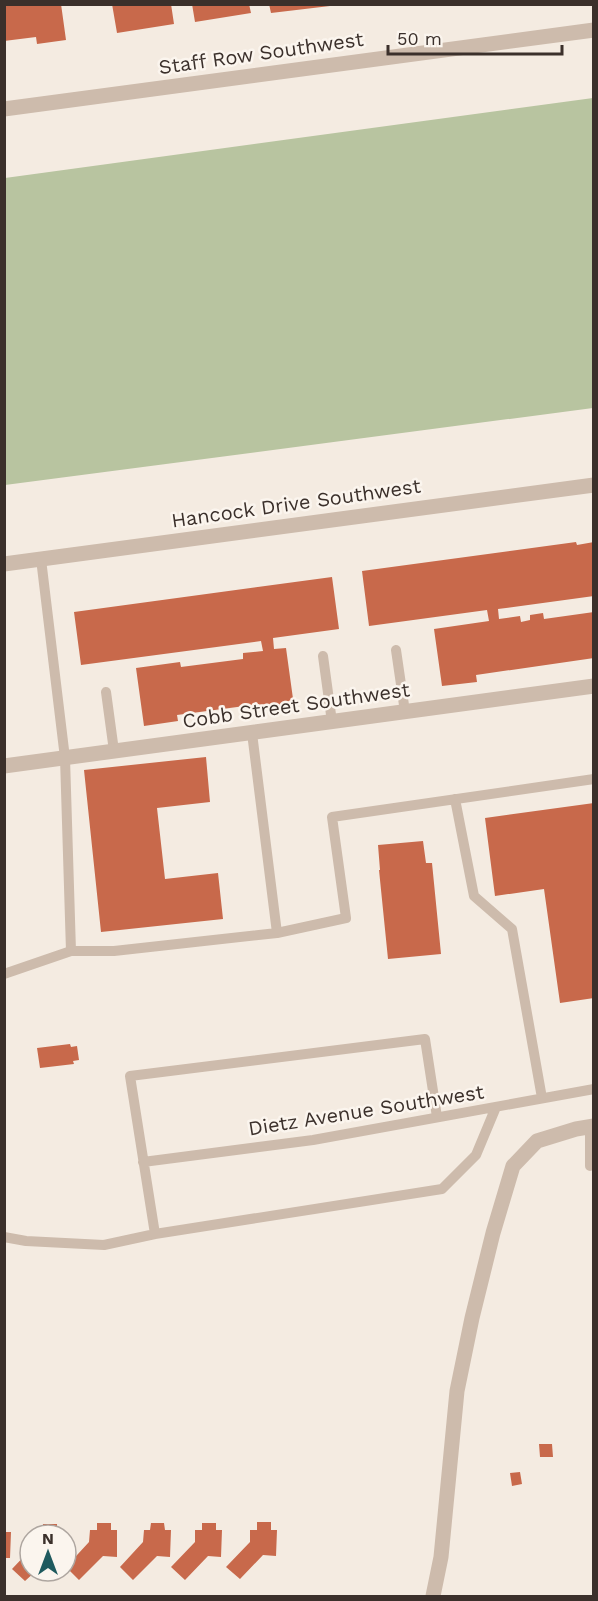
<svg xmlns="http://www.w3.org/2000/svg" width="598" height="1601" font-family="'Work Sans',sans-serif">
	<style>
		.green { fill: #b8c4a0 }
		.building { fill: #c8694b }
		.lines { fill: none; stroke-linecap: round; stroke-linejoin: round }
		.lane { stroke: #cdbbac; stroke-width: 10 }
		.street { stroke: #cdbbac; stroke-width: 15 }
		.labels { text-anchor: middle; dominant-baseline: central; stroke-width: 5; stroke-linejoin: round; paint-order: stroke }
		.street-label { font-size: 20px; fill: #3b302b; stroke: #fbf5ee }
	</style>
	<rect width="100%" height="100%" fill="#f4ebe1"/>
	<path class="green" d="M593,98v310l-588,77v-307z"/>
	<path class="building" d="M4,4h57l5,36 -29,4 -1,-7 -32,4z
		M112,4h59l3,20 -57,9z
		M192,4h57l2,9 -56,9z
		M269,4h61v2l-59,7z
		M576,542l1,3 17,-3v54l-96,13 1,10 21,-3 1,6 9,-2v-5l13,-2 1,6 50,-7v46l-118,17 1,7 -35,4 -8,-57 55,-8 -2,-11 -118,16 -7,-55z
		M332,577l7,52 -66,9 1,11 12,-1 8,58 -34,5 -1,-7 -82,11 1,6 -34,5 -8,-58 44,-6 1,5 62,-8v-6l20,-2 -2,-10 -180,24 -7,-53z
		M206,757l4,45 -53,6 8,71 53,-6 5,46 -122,13 -17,-162z
		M594,803v195l-34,5 -16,-114 -49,7 -10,-78z
		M423,841l3,22h6l9,91 -53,5 -9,-89h1l-2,-25z
		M70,1044l1,3 6,-1 2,14 -6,1 1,3 -34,4 -3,-20z
		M539,1444h13l1,13h-13z
		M520,1472l2,12 -10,2 -2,-13z
		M257,1522h14v8h6l-1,26 -13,-1 -23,24 -14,-12 24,-25v-12h7z
		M97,1523h14v7h6v27l-14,-1 -24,24 -13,-13 23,-25 1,-12h7z
		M151,1523h13l1,7h6l-1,27 -13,-1 -24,24 -13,-13 23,-25 1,-12h6z
		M202,1523h14v7h6l-1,27 -13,-1 -23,24 -14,-13 24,-25v-12h7z
		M43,1524h14v8h6v3h-27v-3h7z
		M4,1532h7l-1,26h-6z
		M30,1550v21h6l-11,10 -13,-12z"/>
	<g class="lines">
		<path class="lane" d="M41,559l24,199 6,193
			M396,650l9,62
			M323,656l9,66
			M106,692l8,59
			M252,733l25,200
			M455,799l19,97 38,33 30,169
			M4,974l67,-23h43l163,-18 69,-15 -14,-101 262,-38
			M590,1127v39
			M143,1162l170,-22 281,-51
			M155,1234l287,-45 34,-34 20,-48
			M4,1237l22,4 78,4 51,-11 -25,-158 295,-37 12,78"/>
		<path class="street" d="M4,109l590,-79
			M4,564l590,-79
			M4,766l590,-80
			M433,1596l8,-39 16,-166 15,-73 21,-85 20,-67 24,-25 39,-12 18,-3"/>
	</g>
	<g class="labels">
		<g class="street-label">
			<text transform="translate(261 53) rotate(-8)">Staff Row Southwest</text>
			<text transform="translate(296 503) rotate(-8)">Hancock Drive Southwest</text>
			<text transform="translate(296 705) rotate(-8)">Cobb Street Southwest</text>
			<text transform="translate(366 1110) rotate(-9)">Dietz Avenue Southwest</text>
		</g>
	</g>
	<rect width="598" height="1601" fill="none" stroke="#3b302b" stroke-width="12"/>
	<g transform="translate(48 1553)"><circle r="28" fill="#fbf5ee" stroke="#aea6a0" stroke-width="1.5"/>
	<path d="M0-4.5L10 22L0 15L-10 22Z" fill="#1f5a5e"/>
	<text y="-9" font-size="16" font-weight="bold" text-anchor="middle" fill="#3b302b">N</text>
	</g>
	<path d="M388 45v9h174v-9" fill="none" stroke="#3b302b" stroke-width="3"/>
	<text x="397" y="45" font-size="18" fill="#3b302b" stroke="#fbf5ee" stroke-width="4.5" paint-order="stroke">50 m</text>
</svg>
